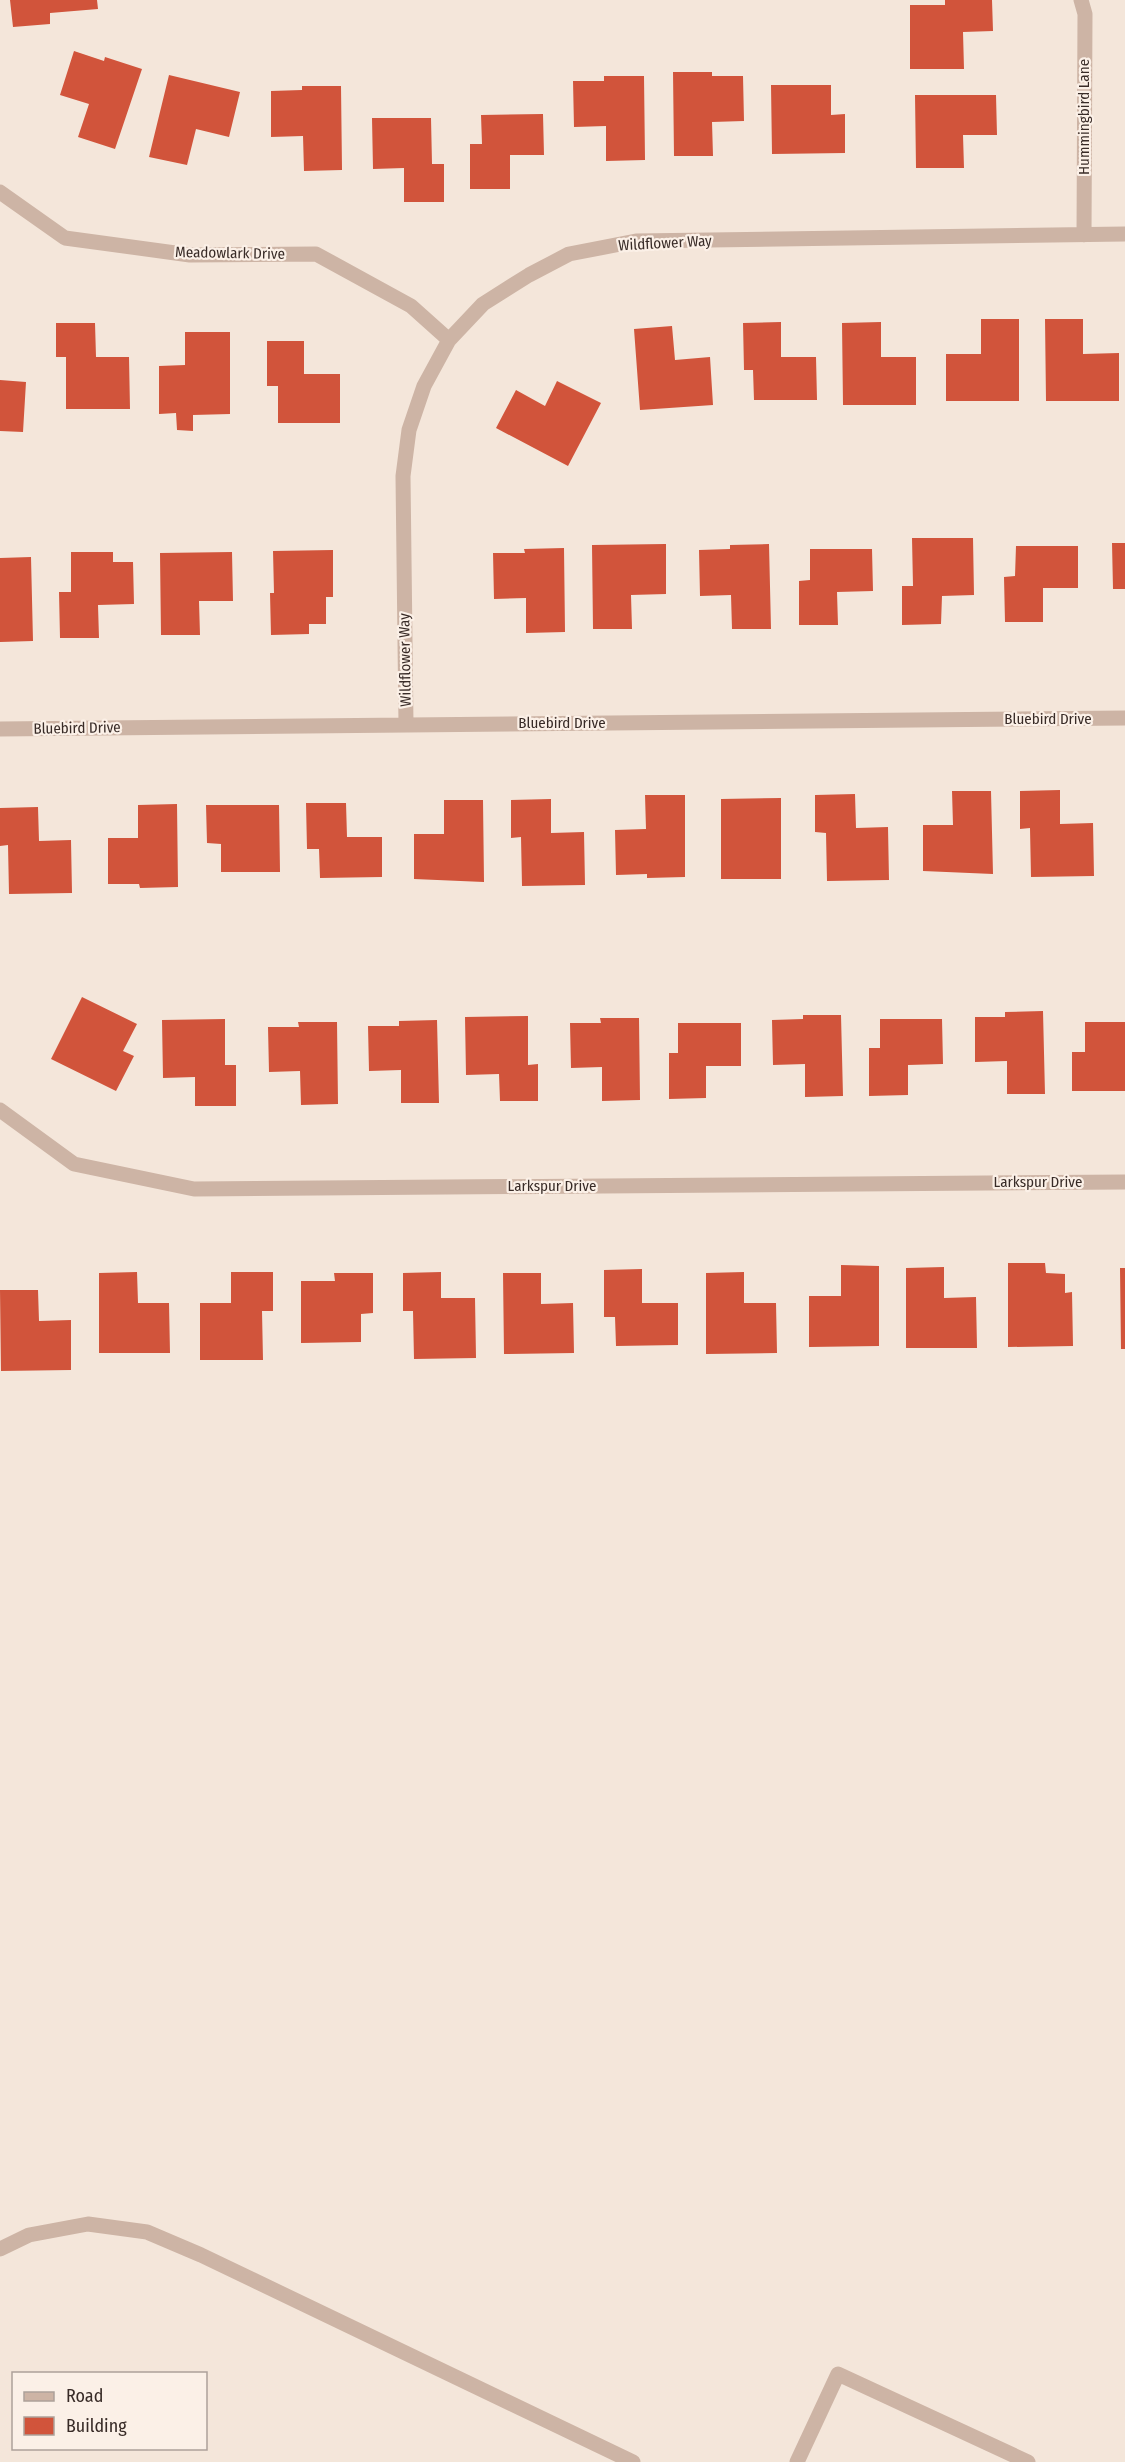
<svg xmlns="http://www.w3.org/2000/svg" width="1125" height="2462" font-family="'Fira Sans Condensed',sans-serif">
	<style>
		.building { fill: #d1543b }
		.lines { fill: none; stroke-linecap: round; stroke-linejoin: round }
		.minor { stroke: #cdb4a5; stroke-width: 15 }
		.labels { text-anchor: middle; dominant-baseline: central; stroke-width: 4.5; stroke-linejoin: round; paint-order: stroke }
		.street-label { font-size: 15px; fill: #382b27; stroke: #fbf0e7 }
	</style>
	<rect width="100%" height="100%" fill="#f4e6da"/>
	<path class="building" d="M10,0h87l1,9 -48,4v11l-37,3z
		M945,0h47l1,31 -30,1 1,37h-54v-64h35z
		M74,51l30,10 1,-4 37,12 -27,80 -37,-12 11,-33 -29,-9z
		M673,72h39v4h31l1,45 -32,1 1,34h-39z
		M169,75l71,17 -11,45 -33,-8 -9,36 -38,-8z
		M604,76h40l1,84 -39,1v-35l-32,1 -1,-46h31z
		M771,85h60v30l14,-1v39l-73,1z
		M302,86h39l1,84 -38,1 -1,-35 -32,1v-46l31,-1z
		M915,95h81l1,40h-34l1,33h-48z
		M543,114l1,41h-34v34h-40v-45h12l-1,-29z
		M372,118h59l1,46h12v38h-40v-34l-31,1z
		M981,319h38v82h-73v-47h35z
		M1045,319h38v35l36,-1v48h-73z
		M781,322v35h35l1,43h-63l-1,-30h-9l-1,-47z
		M881,322v35h35v48h-73l-1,-82z
		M56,323h39l1,34h33l1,52h-64v-52h-10z
		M672,326l3,34 35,-3 3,48 -73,5 -6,-81z
		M185,332h45v82l-37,1v16l-16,-1 -1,-17 -17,1v-48l26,-1z
		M267,341h37v33h36v49h-62v-37h-11z
		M0,380l26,2 -3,50 -23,-1z
		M557,381l44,22 -33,63 -72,-38 20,-38 29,16z
		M912,538h61l1,57 -32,1 -1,28 -39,1v-39h11z
		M1112,543h13v46h-12z
		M666,544v50l-35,1 1,34h-39l-1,-84z
		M769,544l2,85h-39l-1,-34 -31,1 -1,-46 31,-1v-4z
		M1016,546h62v42h-35v34h-38l-1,-45 11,-1z
		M564,548l1,84 -39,1v-35l-32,1 -1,-46h32l-1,-4z
		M810,549h62l1,42 -36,1 1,33h-39v-44l11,-1z
		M333,550v47h-7v27h-17v10l-38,1 -1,-42h4l-1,-42z
		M71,552h42v10h20l1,42 -36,1 1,33h-39l-1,-46h12z
		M232,552l1,49h-34l1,34h-39l-1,-82z
		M31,557l2,84 -33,1v-84z
		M1060,790v34l33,-1 1,53 -63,1 -1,-49 -10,1v-38z
		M952,791h39l2,83 -70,-3v-46h30z
		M855,794l1,34 32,-1 1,53 -62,1 -1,-48 -11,-1v-37z
		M645,795h40v82l-38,1v-4l-31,1 -1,-45 31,-1z
		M781,798v81h-60v-80z
		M551,799v34l33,-1 1,53 -63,1 -1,-49 -10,1v-38z
		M444,800h39l1,82 -70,-3v-45h30z
		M306,803h40l1,34h35v40l-62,1 -1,-29h-12z
		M177,804l1,83 -38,1 -1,-4h-31v-46h30v-33z
		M206,805h73l1,67h-59v-28l-14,-1z
		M38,807l1,34 32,-1 1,53 -63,1 -1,-49 -8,1v-38z
		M82,997l55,27 -14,27 11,5 -18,35 -65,-32z
		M1043,1011l2,83h-38v-33l-32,1v-45h30v-5z
		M803,1015h38l2,81 -38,1v-33l-32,1 -1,-45 31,-1z
		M528,1016v49l10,-1v37h-38l-1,-27 -33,1 -1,-58z
		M600,1018h39l1,82 -38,1v-34l-31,1 -1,-45h31z
		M225,1019v46h11v41h-41v-29l-32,1 -1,-58z
		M880,1019h62l1,45 -35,1v30l-39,1v-48h11z
		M437,1020l2,83h-38v-33l-32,1 -1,-45h31v-5z
		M298,1022h39l1,82 -37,1 -1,-34 -31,1 -1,-45h31z
		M1085,1022h40v69h-53v-39h13z
		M678,1023h63v43h-35v32l-37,1v-46h9z
		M1008,1263h37l1,10 19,1v19l7,-1 1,54 -65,1z
		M841,1265l38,1v80l-70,1v-51h32z
		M944,1267v31l32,-1 1,51h-71v-80z
		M1120,1268h5v81h-4z
		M642,1269v34h36v42l-62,1 -1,-29h-11v-47z
		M137,1272l1,31h31l1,50h-71v-80z
		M231,1272h42v39h-11l1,49h-63v-57h31z
		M441,1272v26h34l1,60 -62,1 -1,-48h-10v-38z
		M744,1272v31h32l1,50 -71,1v-81z
		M334,1273h39v40l-12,1v28l-60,1v-62h34z
		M503,1273h38v31l32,-1 1,50 -70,1z
		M0,1290h38l1,31 32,-1v50l-70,1z"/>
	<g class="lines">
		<path class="minor" d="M1081,0l4,14 -1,221
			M0,192l65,46 125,17 126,-1 95,52 38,34
			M406,724l-3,-248 6,-46 15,-44 25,-46 34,-36 46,-29 40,-21 67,-13 489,-7
			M0,729l1125,-11
			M0,1110l74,54 120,25 931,-7
			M0,2249l29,-14 59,-11 59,8 54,23 432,207
			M797,2462l41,-88 190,88"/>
	</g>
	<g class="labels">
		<g class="street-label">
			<text transform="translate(1084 117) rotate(-90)">Hummingbird Lane</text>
			<text transform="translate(665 243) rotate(-3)">Wildflower Way</text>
			<text transform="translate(230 253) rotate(1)">Meadowlark Drive</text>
			<text transform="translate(405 660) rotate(-91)">Wildflower Way</text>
			<text x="1048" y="719">Bluebird Drive</text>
			<text x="562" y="723">Bluebird Drive</text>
			<text transform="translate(77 728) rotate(-1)">Bluebird Drive</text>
			<text x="1038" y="1182">Larkspur Drive</text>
			<text x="552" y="1186">Larkspur Drive</text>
		</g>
	</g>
	<rect x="12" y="2372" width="195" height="78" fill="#fbf0e7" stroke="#ada19a" stroke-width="1.5"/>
	<rect x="24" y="2392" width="30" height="9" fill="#cdb4a5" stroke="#ada19a" stroke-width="1.5"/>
	<text x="66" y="2402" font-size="18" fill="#382b27">Road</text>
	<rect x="24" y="2417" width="30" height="18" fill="#d1543b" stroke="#ada19a" stroke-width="1.5"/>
	<text x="66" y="2432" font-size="18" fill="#382b27">Building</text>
</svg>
